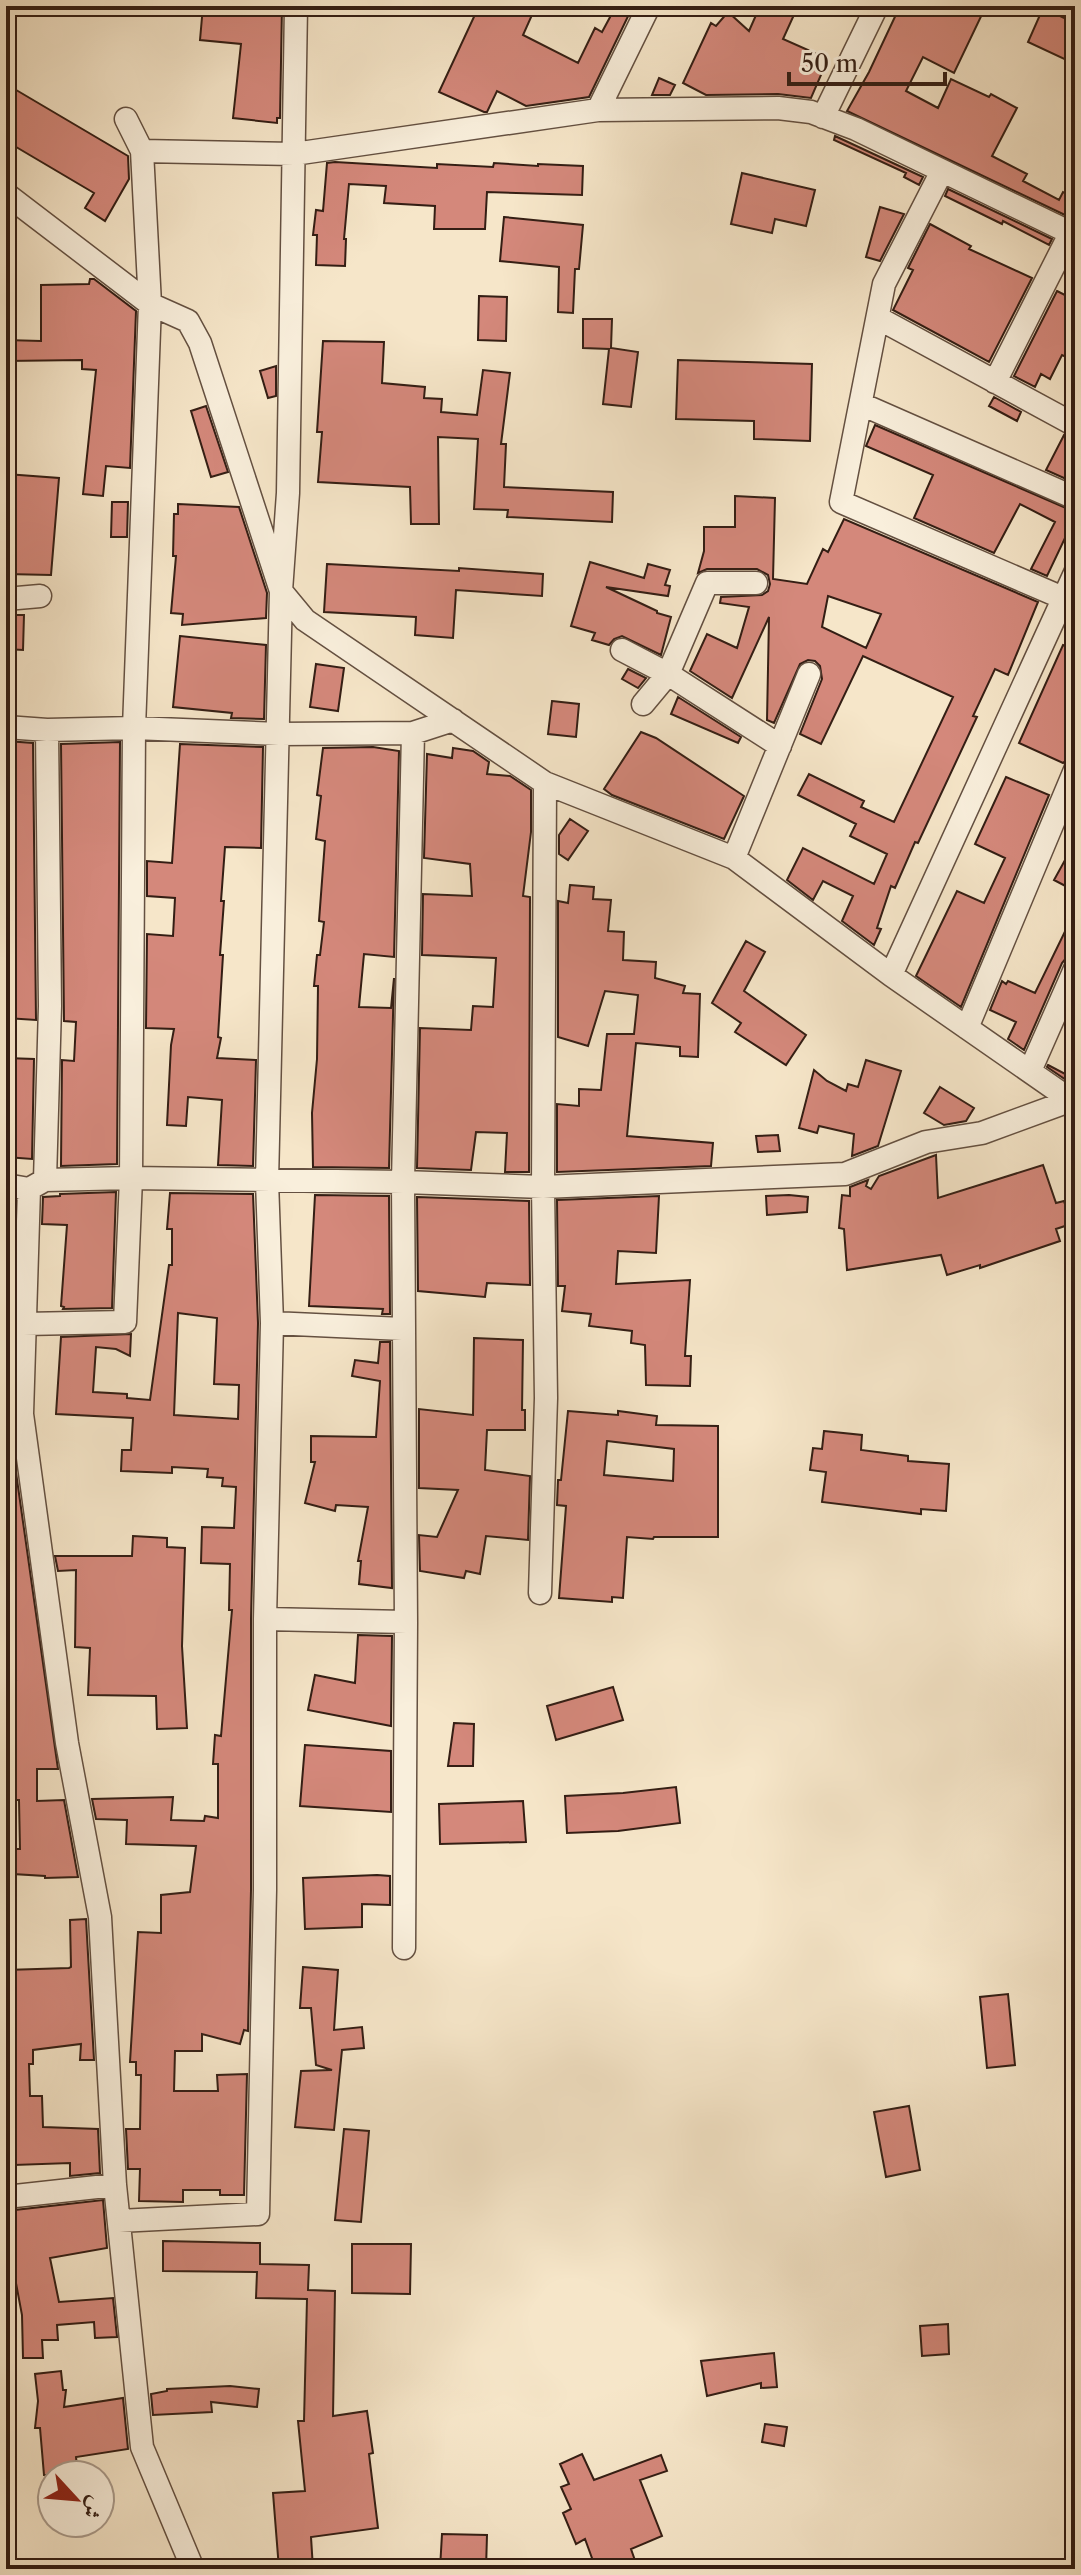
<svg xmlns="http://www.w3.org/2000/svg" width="1081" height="2575" font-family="'Libre Caslon Text',Amiri,serif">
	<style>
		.building { fill: #d4887b; stroke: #341e14; stroke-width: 2; fill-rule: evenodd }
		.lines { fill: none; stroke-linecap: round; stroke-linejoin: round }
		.minor-casing { stroke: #645041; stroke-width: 25 }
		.minor { stroke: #f9efdc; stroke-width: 22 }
	</style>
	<rect width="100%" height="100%" fill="#f6e6c9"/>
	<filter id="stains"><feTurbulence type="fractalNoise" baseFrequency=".0025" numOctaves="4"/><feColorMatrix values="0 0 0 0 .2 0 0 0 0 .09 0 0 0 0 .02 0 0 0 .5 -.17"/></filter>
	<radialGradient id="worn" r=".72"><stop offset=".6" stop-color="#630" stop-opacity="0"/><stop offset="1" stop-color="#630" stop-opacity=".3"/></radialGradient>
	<path class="building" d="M203,6h79l-2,112h-3v5l-44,-5 8,-74 -41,-4z
		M479,6h35l18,9 -9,20 55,28 17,-35 7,4 14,-26h17l-44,91 -63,9 -29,-15 -10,21h-3l-45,-20z
		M760,6h38l-15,33 34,15 -4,9 11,5 -13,30 -33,-4 -72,1 -23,-12 28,-60 5,3 12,-14 21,19z
		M900,6h86l-32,67 -31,-16 -17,34 32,17 13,-29 38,18 2,-3 26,14 -25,48 35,18 -4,7 36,19 4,-8 12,6 -4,13 -6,4 -218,-104 22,-39z
		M1043,8l32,15v41l-47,-22z
		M659,78l16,7 -5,10h-18z
		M6,84l122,72 1,23 -24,42 -20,-13 9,-15 -88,-52z
		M835,136l88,41 -4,8 -15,-8 2,-4 -72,-33z
		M335,162l102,6v-4l56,3 1,-4 44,3v-2l45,2 -1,29 -95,-3 -2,37h-51l1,-23 -51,-3 2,-17 -37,-2 -5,55h2l-1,27 -29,-1 1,-30h-4l3,-25 7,1 4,-48z
		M742,173l73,17 -9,36 -31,-7 -3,14 -41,-9z
		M948,189l104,50 -3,6 -46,-24 -1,3 -57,-28z
		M880,207l24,7 -24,47 -14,-4z
		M504,217l79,8 -4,44h-4l-2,44 -15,-1 1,-45 -59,-6z
		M930,224l41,22 -2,3 63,29 -43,84 -96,-52 20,-40 -5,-2z
		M90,279h4l42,32 -6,157 -24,-2 -3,30 -20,-2 13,-124 -14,-1v-9l-76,1v-21l35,1v-56l48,-1z
		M1057,291l18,9v61l-13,-6 -12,24 -9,-5 -6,13 -21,-11z
		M479,296l28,1 -1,44 -28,-1z
		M583,319h29l-1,29 27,4 -7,55 -28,-3 6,-55 -26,-1z
		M323,341l61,1 -2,41 43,4 -1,11 18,1 -1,13 36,3 6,-45 27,3 -9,71h5l-2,43 109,5 -1,30 -105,-5 1,-7 -34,-1 4,-70 -40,-2 1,87h-28l-1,-37 -92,-5 4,-50h-5z
		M678,360l134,4 -2,77 -56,-2v-18l-78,-2z
		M276,366v30l-8,2 -8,-27z
		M994,397l27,15 -4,9 -28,-15z
		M206,406l22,66 -17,5 -20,-66z
		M875,425l200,87v5l-28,59 -16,-7 24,-47 -35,-18 -26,49 -80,-35 19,-43 -67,-29z
		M1064,435l11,4v44l-29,-13z
		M6,474l53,4 -8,97 -45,-1z
		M735,496l40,2 -2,81 34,5 16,-35 5,3 16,-33 194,83 -30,73 -13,-6 -22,47 4,1 -59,126 -3,-1 -20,46 -4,-2 -14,42 4,1 -7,16 -32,-24 11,-25 -30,-15 -10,19 -26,-20 16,-32 71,36 13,-30 -37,-18 6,-12 -58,-29 11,-21 55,27 -3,6 33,15 59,-125 -90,-41 -42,88 -21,-10 22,-55 -2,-13 -5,-5 -7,-1 -8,4 -26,59 -7,-3 2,-103 -37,81 -42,-27 17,-37 30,14 12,-41 -29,-4 1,-6 41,-2 6,-4 2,-7 -2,-9 -11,-6h-50l-9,4 6,-22v-24h31zM828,596l53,18 -15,34 -44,-21z
		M112,502h16l-1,35h-16z
		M178,504l61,3 28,86 -1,25 -84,7 1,-11 -12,-1 5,-57h-3l1,-42h4z
		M590,562l54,16 4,-14 22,6 -5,15 5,1 -2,10 -62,-9 51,24v2l14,4 -10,38 -39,-19 -8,3 -5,6 -17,-5 3,-7 -24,-7z
		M327,564l132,7v-3l84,6 -1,22 -86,-6 -3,48 -38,-3 1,-18 -92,-5z
		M6,615h18l-1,35 -17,-1z
		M180,636l86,9 -2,74 -33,-1 1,-5 -59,-6z
		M1063,645l12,5v95l-5,12 -7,6 -44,-20z
		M316,664l28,4 -6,43 -28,-4z
		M628,669l18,9 -8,10 -16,-9z
		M678,697l63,40 -3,6 -67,-29z
		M552,701l27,3 -3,33 -28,-3z
		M641,732l15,6 88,58 -20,43 -112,-44 -8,-6z
		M6,741l27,2 3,277 -30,-2v-142h5l1,-41h-6z
		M120,742l-3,422 -56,2 1,-106 12,1 2,-39 -12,-1 -3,-277z
		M180,744l83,3 -2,101 -36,-1 -4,54h3l-4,54h3l-5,82 3,1 -4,20 39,2 -3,106 -35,-1 4,-65 -34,-3 -2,29 -19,-1 4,-80 3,-16 -28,-1 1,-94 26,2 2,-38 -28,-2v-35l25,2z
		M373,747l26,4 -5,206 -30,-3 -5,53 32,1 3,-30 -5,190 -76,-1 -1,-54 5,-54 1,-73h-4l3,-31h3l4,-33 -5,-1 6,-80 -9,-2 5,-43 -4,-1 6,-47z
		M453,748l20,3 16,11 -2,12 23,2 21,14v42l-8,64 7,1 -1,275h-24l2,-39 -31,-1 -5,38 -54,-2 3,-140 51,2 2,-24 20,1 3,-49 -74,-3 1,-61 49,2 -2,-32 -46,-6 3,-104 25,4z
		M1006,777l43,18 -88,212 -45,-31 41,-85 27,12 21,-45 -30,-14z
		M570,819l18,12 -20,29 -9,-6v-19z
		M1075,842v49l-21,-11z
		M570,885l24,2 -1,12 18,1 -3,31 16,1 -1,28 33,2 -1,16 30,8 -2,7 17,1 -2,63 -18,-1v-9l-44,-4 -9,93 86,7 -2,23 -154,6v-68l22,2v-17l22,1 6,-56h27l4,-39 -33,-4 -17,55 -30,-9v-136l10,2z
		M1075,911v44l-8,2 -5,6 -38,87 -16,-11 8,-17 -26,-12 12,-29 4,3 2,-3 27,12z
		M746,941l19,11 -21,39 62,44 -20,30 -51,-33 6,-9 -29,-20z
		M6,1058l28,1 -2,100 -26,-2z
		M866,1060l35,11 -23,75 -26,10 2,-22 -35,-8 -2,7 -18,-5 15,-58 13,11 19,10 2,-7 10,3z
		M1048,1065l27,14v7l-28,-19z
		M940,1087l34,21 -8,13 -22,4 -20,-12z
		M778,1135l2,16 -22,1 -2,-16z
		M936,1155l2,43 105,-33 13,38 8,-2 7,23 -15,5 4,12 -80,27v-3l-33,10 -6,-20 -94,15 -3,-41 -5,-1 3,-33 8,1v-9l18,-7 -2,6 5,3 8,-13z
		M116,1192l-4,116 -49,1 1,-2 -3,-1 6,-81 -25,-1 1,-27 17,-1v-2z
		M170,1193l83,1 5,129 -7,296v271l-3,141 -4,-1 -4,14 -38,-10v17h-27l-1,40h44l-1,-16 30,-1 -3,121h-24v-5h-37v12l-44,-1 1,-32h-12l-2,-40h14l1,-54h-5v-13h-6l8,-130 23,1v-38l29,-3 6,-46 -70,-2 1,-24 -31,-1 -4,-20 81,-2 -2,23 33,1 1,-5 13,2v-54h-5l2,-29 6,1 11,-126h-3l1,-46 -29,-1 1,-36 32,1 2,-41 -14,-1 1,-8 -16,-1 1,-8 -36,-2v6l-51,-2 1,-21h9l2,-32 -77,-4 5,-77 70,-3 -1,22 -14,-7 -20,-2 -3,45 34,2v4l23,2 19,-135h3v-36h-5zM178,1313l39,5 -3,66 25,1 -1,34 -64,-4z
		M315,1195l74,1 1,118h-8l1,-5 -74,-3z
		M789,1195l19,2 -1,15 -40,3 -1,-19z
		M659,1196l-3,57 -38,-2 -2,33 74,-4 -5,76h6l-1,30 -44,-1 -1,-40 -14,-2 1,-12 -43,-5 2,-12 -29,-3 3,-25h-7l-1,-86z
		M417,1197l112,4 1,84 -43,-2 -2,14 -67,-6z
		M6,1199l9,2 -7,215 50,353h-21v32l27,-1 14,77 -33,1v-2l-32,-2 2,-25h5l-1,-49h-6v-25h-7v-97l10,2 -8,-97h-2z
		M474,1338l49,2 -1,70h3v20h-38l-2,40 45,6 -2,64 -42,-4 -6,38 -14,-3 -2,7 -44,-7 -1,-36 18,2 21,-47 -39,-2v-79l54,6z
		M380,1342h10l2,246 -33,-4 2,-23h-3l10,-54 -32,-2 -1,6 -30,-8 10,-41h-4v-26l65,1 4,-56 -28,-5 3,-16 23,3z
		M568,1411l50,4v-4l39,5 -1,9 62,1v111h-64l-1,2 -26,-2 -4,61 -11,-1v5l-53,-4 7,-92 -9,-1 1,-25h3zM607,1441l67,8 -1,32 -69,-6z
		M824,1431l38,4 -1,15 47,6v5l41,3 -3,47 -25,-2v5l-99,-12 4,-30 -16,-2 3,-22 9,1z
		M133,1536l34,2v9l18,1 -3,98 5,82 -30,1 -1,-33 -68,-1 2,-47 -15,-1 1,-77 -18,1 -3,-15h77z
		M358,1635l34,1 -1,90 -83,-16 7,-35 40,8z
		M613,1687l10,33 -67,20 -9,-34z
		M454,1723l20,1 -1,42h-25z
		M305,1745l86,6v61l-91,-6z
		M676,1787l4,36 -62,8 -51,2 -2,-37 58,-3z
		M523,1801l3,41 -86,2 -1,-40z
		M377,1875l13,1v29l-28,-1v23l-57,2 -2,-51z
		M86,1919l8,141h-14l1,-16 -48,6v14h-4l1,32h12l1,31 55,2 2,44 -30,3v-13l-56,2 -1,-38h-6l-1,-157 63,-2 2,-1 -1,-47z
		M303,1967l35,3 -4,60 28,-3 2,21 -22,2 -8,80 -39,-3 6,-56 31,-1 -16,-5 -5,-57h-11z
		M1008,1994l7,71 -28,3 -7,-71z
		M909,2106l11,64 -34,7 -12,-65z
		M344,2129l25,2 -8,91 -26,-2z
		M103,2200l4,48 -57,10 9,44 54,-4 4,39 -22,1 -1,-16 -37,3 1,15h-16l1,18h-20l-1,-43 -10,-53 -6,1v-52z
		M163,2241l97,2v21l49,1 -1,25 27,1 -2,125 34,-5 6,42 -4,1 9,74 -67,9 2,32h-34l-6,-76 32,-2 -7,-70h6l3,-122 -51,-1 1,-26 -94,-1z
		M352,2244h59l-1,50 -58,-1z
		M948,2324l1,30 -27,2 -2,-30z
		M774,2353l3,34 -16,1v-5l-54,13 -6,-35z
		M61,2371l2,19h3l-2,17 59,-9 5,51 -52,8 2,18h-34l-4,-47h-5l3,-27 -3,-27z
		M230,2386l29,3 -2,18 -46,-5 1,10 -59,3 -2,-21 16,-3v-2z
		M765,2424l22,3 -3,19 -22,-4z
		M582,2454l12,26 67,-25 6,16 -27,9 22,56 -31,13 7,20h-42l-11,-30 -9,5 -13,-31 8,-4 -10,-22 8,-3 -9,-20z
		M442,2534l45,1 -1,34h-46z"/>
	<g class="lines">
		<g class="minor-casing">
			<path id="minor" d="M598,110l51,-104
				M823,117l54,-111
				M142,151l152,3 304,-44 180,-2 33,4 45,17 219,106
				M942,171l-58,113 -43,218 222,96
				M6,194l144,110 38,17 12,22 81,248 24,29 240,163 189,75 157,117 184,128
				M878,318l197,107
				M995,382l80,-158
				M861,404l214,94
				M6,599l34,-3
				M622,650l46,24 112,72
				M643,704l25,-30 39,-91h49
				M6,727l41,3 87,-2 145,6 134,-1 40,-13
				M734,858l75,-184
				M891,975l184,-402
				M967,1028l108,-258
				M1030,1071l45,-102
				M45,1180l5,-174 -3,-276
				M6,1185l23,4 16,-9 86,-2 272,4 140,5 302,-13 81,-32 56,-9 90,-33
				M29,1189l-7,225 45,329 33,174 15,268 27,262 51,122
				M272,1323l130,6
				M24,1324l101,-2 6,-144 3,-450 16,-424 -8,-153 -16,-32
				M540,1593l6,-195 -3,-211 2,-404
				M265,1619l141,3
				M404,1948l2,-326 -3,-440 10,-449
				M6,2197l109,-12
				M119,2221l139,-7 7,-324v-271l7,-296 -5,-142 14,-590 7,-98 8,-487"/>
		</g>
		<use href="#minor" class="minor"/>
	</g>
	<rect width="1081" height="2575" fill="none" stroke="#f6e6c9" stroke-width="32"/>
	<rect x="8" y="8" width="1065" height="2559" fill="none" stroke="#341e14" stroke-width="4"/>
	<rect x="16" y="16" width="1049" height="2543" fill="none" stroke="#341e14" stroke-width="2"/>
	<g transform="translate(76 2499) rotate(116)"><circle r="38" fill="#f9efdc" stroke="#aa9b8c" stroke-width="2"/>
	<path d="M0-6L14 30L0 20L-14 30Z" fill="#8f2418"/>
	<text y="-12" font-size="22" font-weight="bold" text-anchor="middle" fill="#341e14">ش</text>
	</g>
	<path d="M789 72v12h156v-12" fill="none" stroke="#341e14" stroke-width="4"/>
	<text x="801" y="72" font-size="24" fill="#341e14" stroke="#f9efdc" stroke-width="6" paint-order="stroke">50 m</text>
	<rect width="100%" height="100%" filter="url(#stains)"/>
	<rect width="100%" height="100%" fill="url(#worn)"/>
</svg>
